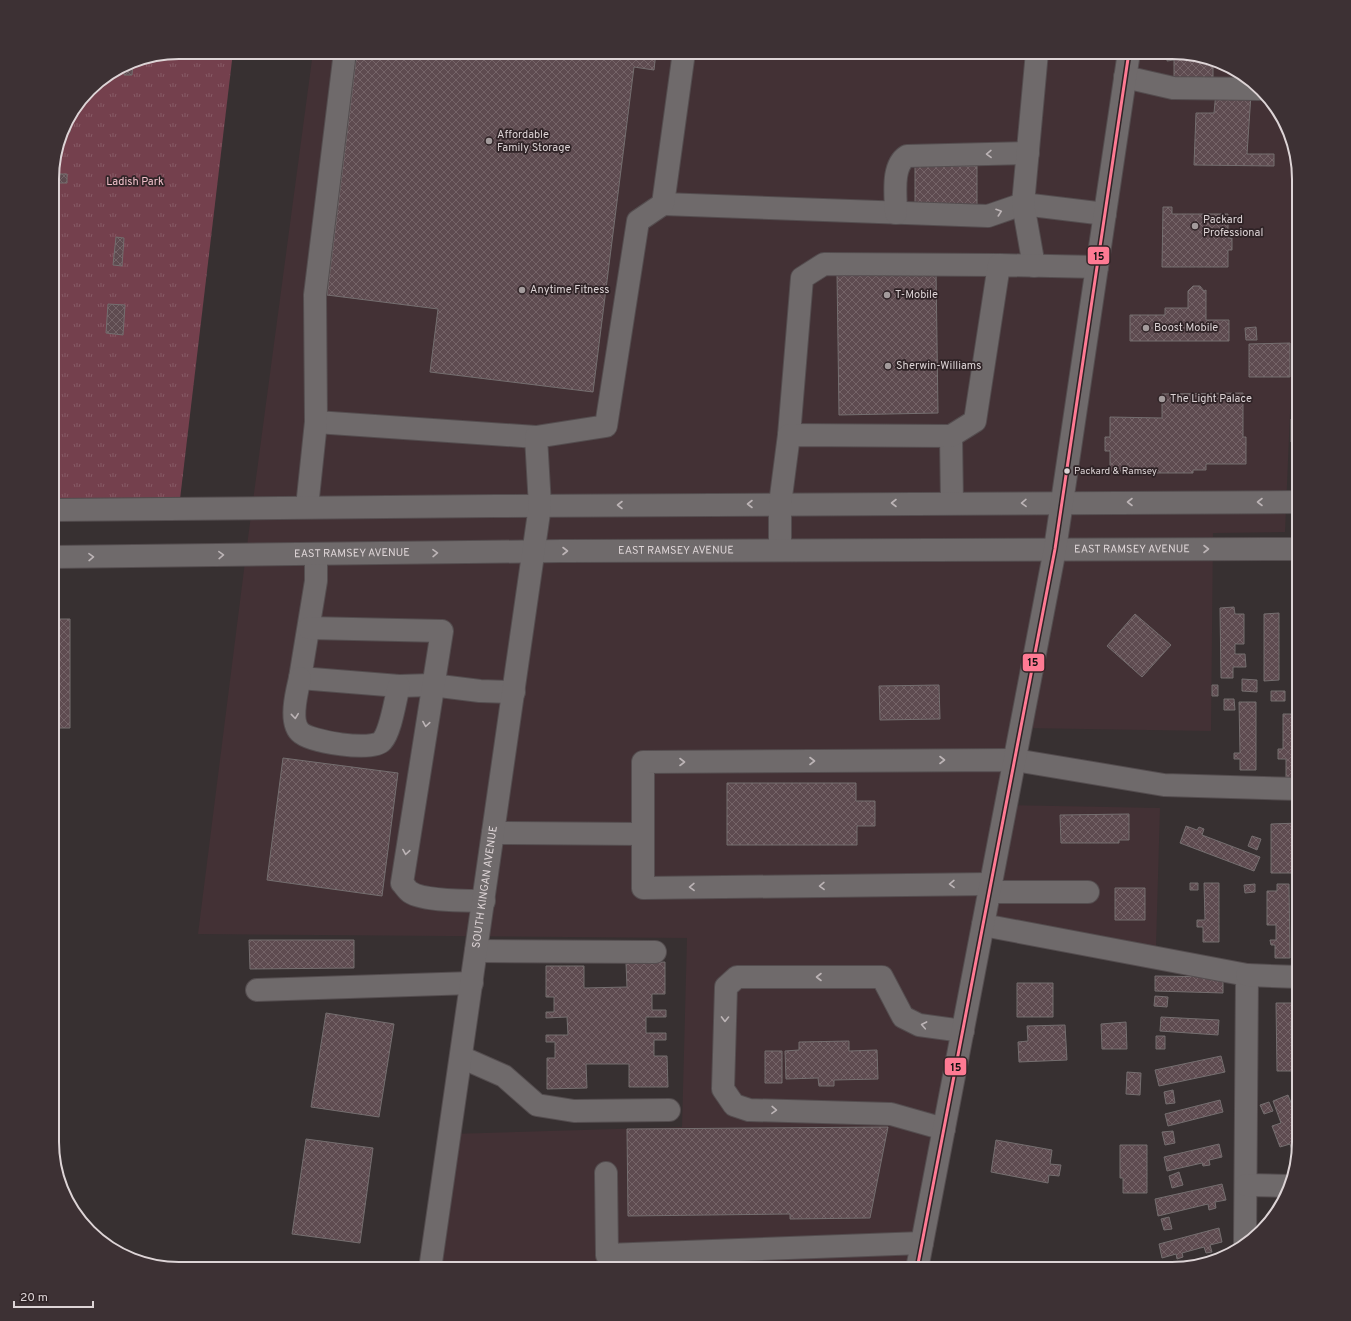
<svg xmlns="http://www.w3.org/2000/svg" width="1351" height="1321" font-family="Overpass,sans-serif">
	<style>
		.built { fill: #433135 }
		.park { fill: url(#park-tufts) }
		.building { fill: url(#building-cross-hatch); stroke: #746e6f }
		.lines { fill: none; stroke-linecap: round; stroke-linejoin: round }
		.minor-casing { stroke: #544d4f; stroke-width: 24 }
		.minor { stroke: #6f6a6b; stroke-width: 22 }
		.bus-1-casing { stroke: #2f2326; stroke-width: 6 }
		.bus-1 { stroke: #fe7a93; stroke-width: 3 }
		.oneway { stroke: #bcb4b6 }
		.poi-dot { fill: #a39b9c; stroke: #2f2326; stroke-width: 1.5 }
		.bus-dot { fill: #ddd4d6; stroke: #2f2326; stroke-width: 1.5 }
		.labels { text-anchor: middle; dominant-baseline: central; stroke-width: 3.5; stroke-linejoin: round; paint-order: stroke }
		.bus-label { font-size: 10px; fill: #ddd4d6; stroke: #2f2326; text-anchor: start }
		.poi-label { font-size: 11px; fill: #ddd4d6; stroke: #2f2326; text-anchor: start }
		.park-label { font-size: 11px; fill: #f0c0ca; stroke: #2f2326 }
		.street-label { font-size: 11px; fill: #ddd4d6; stroke: #2f2326 }
		.rim { fill: none; stroke: #ddd4d6; stroke-width: 2 }
		.line-badge { stroke: #2f2326; stroke-width: 1.5 }
		.pale-badge-label { font-size: 11px; text-anchor: middle; font-weight: bold; fill: #111 }
	</style>
	<defs>
		<pattern id="park-tufts" width="24" height="20" patternUnits="userSpaceOnUse"><rect width="24" height="20" fill="#74404d"/><path d="M3 7l-1-3M5 7V3M7 7l1-3M15 17l-1-3M17 17v-4M19 17l1-3" fill="none" stroke="#875b66"/></pattern>
		<pattern id="building-cross-hatch" width="8" height="8" patternUnits="userSpaceOnUse"><rect width="8" height="8" fill="#5e4b50"/><path d="M0 0l8 8M0 8l8-8" fill="none" stroke="#756468"/></pattern>
	</defs>
	<rect width="100%" height="100%" fill="#373031"/>
	<path class="built" d="M313,52h867l48,13 39,30 22,36 10,48v91l-3,1 -11,261 -72,1 -2,198 -190,-3 -15,77 154,3 -4,138 -173,-21 -66,344h-487l20,-135 232,-7 5,-189 -489,-4 50,-396z"/>
	<path class="park" d="M179,52h54l-53,447h-128v-328l13,-48 30,-39 36,-22z"/>
	<path class="building" d="M357,52h299l-2,18 -20,-3 -41,325 -163,-20 8,-63 -111,-14z
		M1167,52h13l46,13h-13v18h-39v-23l-7,1z
		M133,61l-1,14h-8l1,-10z
		M1216,92l35,2 -4,60h27v12l-80,-1 2,-52h18z
		M65,123l6,1 -1,8 -7,-1z
		M915,166h62v39h-62z
		M52,174h15v9h-15z
		M1163,207h9v7h56v24h4v12h-4v17h-66z
		M116,237l8,1 -2,28 -9,-1z
		M936,270l2,143 -99,2 -2,-143z
		M1193,286h7l4,5 2,-1v30h23v21h-99v-26h35v-7h23v-17z
		M108,304l17,1 -2,30 -17,-2z
		M1256,327l1,13h-11l-1,-12z
		M1290,343v34h-41v-33z
		M1243,393v44h3v27h-40v6h-13v3h-42v-3l-41,1v-20h-5v-14h5v-20l52,1v-24z
		M1291,419h8v23h-8z
		M1234,607l1,7h9v30h-9v10h10l1,13h-13v11h-12l-1,-70z
		M1279,613v67l-15,1v-67z
		M1135,614l36,31 -29,32 -35,-31z
		M52,615h4v4h14v109h-18z
		M1242,679l15,1v12l-15,-1z
		M939,685l1,34 -60,1 -1,-34z
		M1212,685h6v11h-6z
		M1271,691h14v10h-14z
		M1224,699h10l1,11h-11z
		M1239,702h17v68h-16v-11h-6v-6h6z
		M1283,714h16v67h-13v-22h-8v-10h5z
		M283,758l115,15 -16,123 -115,-16z
		M727,783h129v18h19v25h-18v19h-130z
		M1129,814v26h-10v3h-58l-1,-28z
		M1299,823v50h-28v-49z
		M1186,826l11,4 2,-3 5,2 -2,6 58,22 -6,14 -74,-28z
		M1252,836l9,3 -4,11 -9,-4z
		M1190,883h8v7h-8z
		M1204,883h15v59h-16v-15h-6v-7h8z
		M1255,884v8l-10,1 -1,-8z
		M1277,884h12l1,74h-15v-13h-4l-1,-5h6v-15h-9v-34h10z
		M1115,888h30v32h-30z
		M1295,894h4v12l-5,-1z
		M249,940h105v28l-104,1z
		M665,962v32h-13v16h14v7h-20v16h20v7h-12v16h13l1,31h-39v-23h-43l1,24 -40,1v-31h8v-16h-9v-7h22l-1,-18 -21,1v-6h8v-15h-8v-31h38v22l43,-1 -1,-24z
		M1155,976l68,1v16l-68,-2z
		M1017,983h36v34h-36z
		M1155,996l13,1 -1,10 -13,-1z
		M1276,1003h17v8h5v11h-7l1,49h-15z
		M326,1013l68,11 -15,93 -68,-10z
		M1161,1017l58,3 -1,15 -58,-4z
		M1126,1022l1,27h-25l-1,-25z
		M1065,1025l2,35 -48,2 -1,-20 10,-1 -1,-15z
		M1156,1036h9v13h-9z
		M849,1041v10l28,-1 1,29 -44,1v6h-15l-1,-8 -32,1 -1,-28 14,-1v-8z
		M765,1051h17v32h-17z
		M1221,1056l4,16 -66,14 -4,-16z
		M1127,1072l14,1 -1,22 -14,-1z
		M1173,1090l2,13 -9,1 -2,-12z
		M1288,1095l11,28v19l-4,18 -5,-16 -10,3 -8,-21 9,-3 -8,-22z
		M1220,1100l3,12 -55,14 -3,-12z
		M1269,1102l4,9 -9,3 -4,-9z
		M888,1127l-18,91 -80,1v-5l-162,2 -1,-87z
		M1173,1131l2,12 -10,2 -3,-13z
		M306,1139l67,9 -13,95 -68,-9z
		M996,1140l56,10 -2,14 11,1 -2,11 -10,-1 -1,8 -57,-11z
		M1219,1144l3,13 -13,3 1,5 -7,1 -1,-3 -35,8 -3,-14z
		M1120,1145h27v48h-24v-15h-3z
		M1179,1172l4,13 -11,3 -3,-12z
		M1222,1184l4,16 -11,2 1,6 -7,2 -1,-6 -50,12 -3,-17z
		M1169,1217l3,12 -8,1 -3,-11z
		M1219,1228l3,14 -12,3 2,7 -6,1 -2,-6 -22,6 1,4 -6,2 -1,-5 -14,4 -3,-14z
		M1171,1263l2,6h-8l-1,-5z"/>
	<g class="lines">
		<g class="minor-casing">
			<g id="minor">
				<path d="M1125,77l48,11 86,1"/>
				<path d="M663,204l325,12 35,-12 82,10"/>
				<path d="M896,213c0,-17 -5,-47 11,-57l121,-3"/>
				<path d="M1034,266l-11,-62 14,-152"/>
				<path d="M316,422l220,15"/>
				<path d="M789,435l13,-157 22,-14 175,1"/>
				<path d="M951,436l1,67"/>
				<path d="M307,507l9,-85 -1,-127 30,-243"/>
				<path d="M52,510l442,-4 805,-4"/>
				<path d="M780,550v-46l9,-69 162,1 24,-15 24,-156 98,2"/>
				<path d="M316,554v27l-16,97 99,8 33,-1 48,6 34,1"/>
				<path id="s1" d="M52,557l510,-6 737,-2"/>
				<path d="M309,628l133,3 -40,252c2,2 5,7 8,9 13,9 57,9 74,9"/>
				<path d="M300,678c-3,13 -11,43 0,54 10,10 73,20 82,9 9,-10 13,-41 17,-55"/>
				<path d="M493,833l150,1"/>
				<path d="M991,884l-348,4v-126l372,-2 149,25 135,4"/>
				<path d="M989,892h99"/>
				<path d="M983,925l264,50 -2,269"/>
				<path d="M476,951l179,1"/>
				<path d="M1247,975l52,2"/>
				<path d="M257,990l215,-7"/>
				<path d="M461,1057l43,19 33,29 37,6 95,-1"/>
				<path d="M944,1129l-53,-15 -142,-4 -15,-5 -11,-16 3,-102 11,-10h145l21,40 16,8 44,6"/>
				<path d="M606,1173l1,82 315,-12"/>
				<path d="M1246,1185l44,1"/>
				<path id="s2" d="M430,1269l110,-763 -4,-69 70,-11 32,-205 25,-17 21,-152"/>
				<path d="M917,1269l138,-720 74,-497"/>
			</g>
		</g>
		<use href="#minor" class="minor"/>
		<g class="bus-1-casing">
			<path id="bus-1" d="M917,1269l138,-720 74,-497"/>
		</g>
		<use href="#bus-1" class="bus-1"/>
	</g>
	<defs><path id="oneway-chevron" d="M-2-3.5L2.5 0L-2 3.5" fill="none" stroke-width="1.6" stroke-linecap="round" stroke-linejoin="round"/></defs>
	<g class="oneway">
		<use href="#oneway-chevron" transform="translate(989 154) rotate(179)"/>
		<use href="#oneway-chevron" transform="translate(999 212) rotate(-19)"/>
		<use href="#oneway-chevron" transform="translate(1130 502) rotate(180)"/>
		<use href="#oneway-chevron" transform="translate(1260 502) rotate(180)"/>
		<use href="#oneway-chevron" transform="translate(894 503) rotate(180)"/>
		<use href="#oneway-chevron" transform="translate(1024 503) rotate(179)"/>
		<use href="#oneway-chevron" transform="translate(750 504) rotate(180)"/>
		<use href="#oneway-chevron" transform="translate(620 505) rotate(180)"/>
		<use href="#oneway-chevron" transform="translate(1206 549)"/>
		<use href="#oneway-chevron" transform="translate(565 551)"/>
		<use href="#oneway-chevron" transform="translate(435 553) rotate(-1)"/>
		<use href="#oneway-chevron" transform="translate(221 555) rotate(-2)"/>
		<use href="#oneway-chevron" transform="translate(91 557) rotate(-1)"/>
		<use href="#oneway-chevron" transform="translate(295 716) rotate(84)"/>
		<use href="#oneway-chevron" transform="translate(426 724) rotate(99)"/>
		<use href="#oneway-chevron" transform="translate(942 760)"/>
		<use href="#oneway-chevron" transform="translate(812 761)"/>
		<use href="#oneway-chevron" transform="translate(682 762)"/>
		<use href="#oneway-chevron" transform="translate(406 852) rotate(99)"/>
		<use href="#oneway-chevron" transform="translate(952 884) rotate(179)"/>
		<use href="#oneway-chevron" transform="translate(822 886) rotate(179)"/>
		<use href="#oneway-chevron" transform="translate(692 887) rotate(179)"/>
		<use href="#oneway-chevron" transform="translate(819 977) rotate(-180)"/>
		<use href="#oneway-chevron" transform="translate(725 1019) rotate(91)"/>
		<use href="#oneway-chevron" transform="translate(924 1025) rotate(-169)"/>
		<use href="#oneway-chevron" transform="translate(774 1110) rotate(2)"/>
	</g>
	<g class="poi-dot">
		<circle cx="489" cy="141" r="4"/>
		<circle cx="1195" cy="226" r="4"/>
		<circle cx="522" cy="290" r="4"/>
		<circle cx="887" cy="295" r="4"/>
		<circle cx="1146" cy="328" r="4"/>
		<circle cx="888" cy="366" r="4"/>
		<circle cx="1162" cy="399" r="4"/>
	</g>
	<circle class="bus-dot" cx="1067" cy="471" r="3.5"/>
	<g class="labels">
		<g class="bus-label">
			<text x="1074" y="471">Packard &amp; Ramsey</text>
		</g>
		<g class="poi-label">
			<text x="497" y="135">Affordable<tspan x="497" dy="13">Family Storage</tspan></text>
			<text x="1203" y="220">Packard<tspan x="1203" dy="13">Professional</tspan></text>
			<text x="530" y="290">Anytime Fitness</text>
			<text x="895" y="295">T-Mobile</text>
			<text x="1154" y="328">Boost Mobile</text>
			<text x="896" y="366">Sherwin-Williams</text>
			<text x="1170" y="399">The Light Palace</text>
		</g>
		<g class="park-label">
			<text x="135" y="182">Ladish Park</text>
		</g>
		<g class="street-label">
			<text stroke="none"><textPath href="#s1" startOffset="1080">EAST RAMSEY AVENUE</textPath></text>
			<text stroke="none"><textPath href="#s1" startOffset="624">EAST RAMSEY AVENUE</textPath></text>
			<text stroke="none"><textPath href="#s1" startOffset="300">EAST RAMSEY AVENUE</textPath></text>
			<text stroke="none"><textPath href="#s2" startOffset="386">SOUTH KINGAN AVENUE</textPath></text>
		</g>
	</g>
	<path d="M0 0H1351V1321H0ZM179 59H1172A120 120 0 0 1 1292 179V1142A120 120 0 0 1 1172 1262H179A120 120 0 0 1 59 1142V179A120 120 0 0 1 179 59Z" fill="#3d3134" fill-rule="evenodd"/>
	<path class="rim" d="M179 59H1172A120 120 0 0 1 1292 179V1142A120 120 0 0 1 1172 1262H179A120 120 0 0 1 59 1142V179A120 120 0 0 1 179 59Z"/>
	<g class="line-badge">
		<rect x="1087" y="246" width="23" height="19" rx="4" fill="#fe7a93"/>
		<rect x="1022" y="653" width="23" height="19" rx="4" fill="#fe7a93"/>
		<rect x="944" y="1057" width="23" height="19" rx="4" fill="#fe7a93"/>
	</g>
	<g class="pale-badge-label">
		<text x="1099" y="260">15</text>
		<text x="1033" y="666">15</text>
		<text x="956" y="1071">15</text>
	</g>
	<path d="M14 1301v6h79v-6" fill="none" stroke="#ddd4d6" stroke-width="2"/>
	<text x="20" y="1301" font-size="12" fill="#ddd4d6" stroke="#2f2326" stroke-width="3" paint-order="stroke">20 m</text>
</svg>
